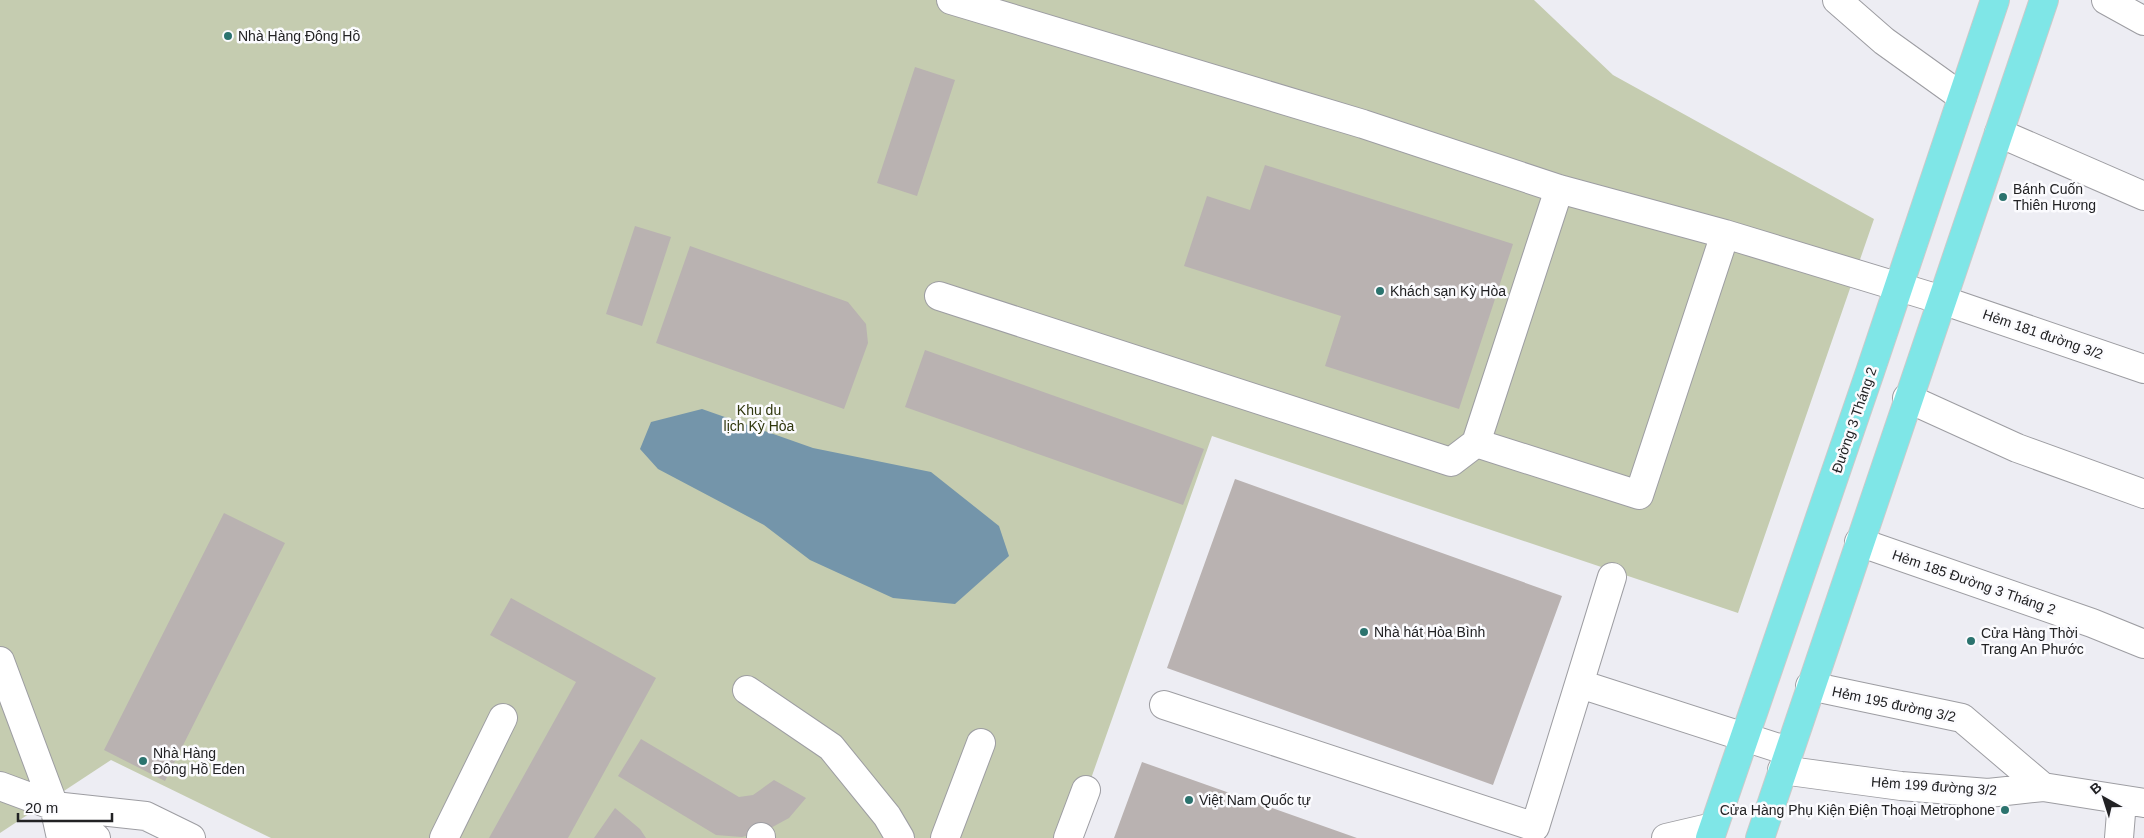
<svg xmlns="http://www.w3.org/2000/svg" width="2144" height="838" font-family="Helvetica,sans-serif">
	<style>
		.green { fill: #c5ccb0 }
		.water { fill: #7495aa }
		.building { fill: #b9b2b1 }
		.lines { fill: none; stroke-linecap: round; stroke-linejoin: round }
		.minor-casing { stroke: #9d9da2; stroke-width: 30 }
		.major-casing { stroke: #cacaca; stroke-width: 30 }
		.minor { stroke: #fff; stroke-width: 28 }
		.major { stroke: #7fe6e7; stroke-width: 28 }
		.poi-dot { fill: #2b736e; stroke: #fbfbfe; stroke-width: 2 }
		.labels { text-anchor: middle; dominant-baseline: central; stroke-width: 5; stroke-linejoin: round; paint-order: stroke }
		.poi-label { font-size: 14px; fill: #222224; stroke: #fbfbfe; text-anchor: start }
		.street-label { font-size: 14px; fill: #222224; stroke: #fbfbfe }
		.park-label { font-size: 14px; fill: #2f360c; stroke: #fbfbfe }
	</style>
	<rect width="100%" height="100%" fill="#ededf3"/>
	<path class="green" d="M0,0h1534l79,75 261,144 -136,394 -526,-177 -142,402h-799l-160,-78 -111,73z"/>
	<path class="water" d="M702,409l111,39 118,24 68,54 10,30 -54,48 -62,-6 -83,-38 -46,-35 -106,-56 -18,-20 11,-27z"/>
	<path class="building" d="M915,67l40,13 -38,116 -40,-13z
		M1265,165l248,79 -54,165 -134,-43 16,-50 -157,-50 23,-70 43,14z
		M635,226l36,11 -29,89 -36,-12z
		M690,246l158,56 18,22 2,19 -24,66 -188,-66z
		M925,350l279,99 -21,56 -278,-98z
		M1235,479l327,117 -69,189 -326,-117z
		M224,513l61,30 -120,238 -61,-31z
		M511,598l145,80 -88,160h-79l87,-156 -86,-47z
		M641,739l98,58 14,-2 21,-15 32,18 -17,20 -22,12 -25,7 -26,-2 -98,-59z
		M1142,762l215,76h-243z
		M615,808l25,21 6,9h-52z"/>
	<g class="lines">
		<g class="minor-casing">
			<path id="minor" d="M951,0l412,124 196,65 166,45 217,66 202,69
				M1837,0l47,41 78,56
				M2106,0l38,21
				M1999,133l145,63
				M939,296l512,166 25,-19 163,52 86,-261
				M1907,398l110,50 127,46
				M1476,443l83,-254
				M1859,542l233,81 52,21
				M0,661l54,145 7,32
				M1580,684l208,67
				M1810,686l152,32 81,69
				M747,690l84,57 56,69 13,22
				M1164,705l371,122 77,-250
				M1782,770l119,16 87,7 55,-6 101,16
				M0,786l54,20 92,10 45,22
				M55,807l41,31
				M444,838l59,-120
				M761,838v-1
				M945,838l36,-95
				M1068,838l18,-48
				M1666,838l47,-11
				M2119,838l3,-37"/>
		</g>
		<g class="major-casing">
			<path id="major" d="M1710,838l160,-466 125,-372
				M1760,838l284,-838"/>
		</g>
		<use href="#minor" class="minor"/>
		<use href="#major" class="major"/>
	</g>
	<g class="poi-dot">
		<circle cx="228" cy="36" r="5"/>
		<circle cx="2003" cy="197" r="5"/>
		<circle cx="1380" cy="291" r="5"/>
		<circle cx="1364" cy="632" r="5"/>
		<circle cx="1971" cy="641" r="5"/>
		<circle cx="143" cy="761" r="5"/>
		<circle cx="1189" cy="800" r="5"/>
		<circle cx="2005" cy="810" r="5"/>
	</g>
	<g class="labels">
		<g class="poi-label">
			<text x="238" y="36">Nhà Hàng Đông Hồ</text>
			<text x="2013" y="189">Bánh Cuốn<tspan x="2013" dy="16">Thiên Hương</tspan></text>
			<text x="1390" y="291">Khách sạn Kỳ Hòa</text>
			<text x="1374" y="632">Nhà hát Hòa Bình</text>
			<text x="1981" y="633">Cửa Hàng Thời<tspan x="1981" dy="16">Trang An Phước</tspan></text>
			<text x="153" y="753">Nhà Hàng<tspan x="153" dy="16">Đông Hồ Eden</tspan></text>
			<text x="1199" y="800">Việt Nam Quốc tự</text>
			<text x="1995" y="810" text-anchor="end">Cửa Hàng Phụ Kiện Điện Thoại Metrophone</text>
		</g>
		<g class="street-label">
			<text transform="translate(2043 334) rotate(19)">Hẻm 181 đường 3/2</text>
			<text transform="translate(1854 420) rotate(-71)">Đường 3 Tháng 2</text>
			<text transform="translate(1974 582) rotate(19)">Hẻm 185 Đường 3 Tháng 2</text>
			<text transform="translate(1894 704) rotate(12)">Hẻm 195 đường 3/2</text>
			<text transform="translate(1934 786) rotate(4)">Hẻm 199 đường 3/2</text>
		</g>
		<g class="park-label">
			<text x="759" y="410">Khu du<tspan x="759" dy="16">lịch Kỳ Hòa</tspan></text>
		</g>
	</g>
	<g transform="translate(2104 798) rotate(321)" stroke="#fbfbfe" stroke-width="4" paint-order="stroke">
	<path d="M0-4L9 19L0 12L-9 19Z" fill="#222224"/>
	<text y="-8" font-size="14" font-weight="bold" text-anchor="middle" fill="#222224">B</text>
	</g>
	<path d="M18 813v8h94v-8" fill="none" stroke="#222224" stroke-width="2.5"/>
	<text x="25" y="813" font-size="15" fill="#222224" stroke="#fbfbfe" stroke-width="4" paint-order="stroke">20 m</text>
</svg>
